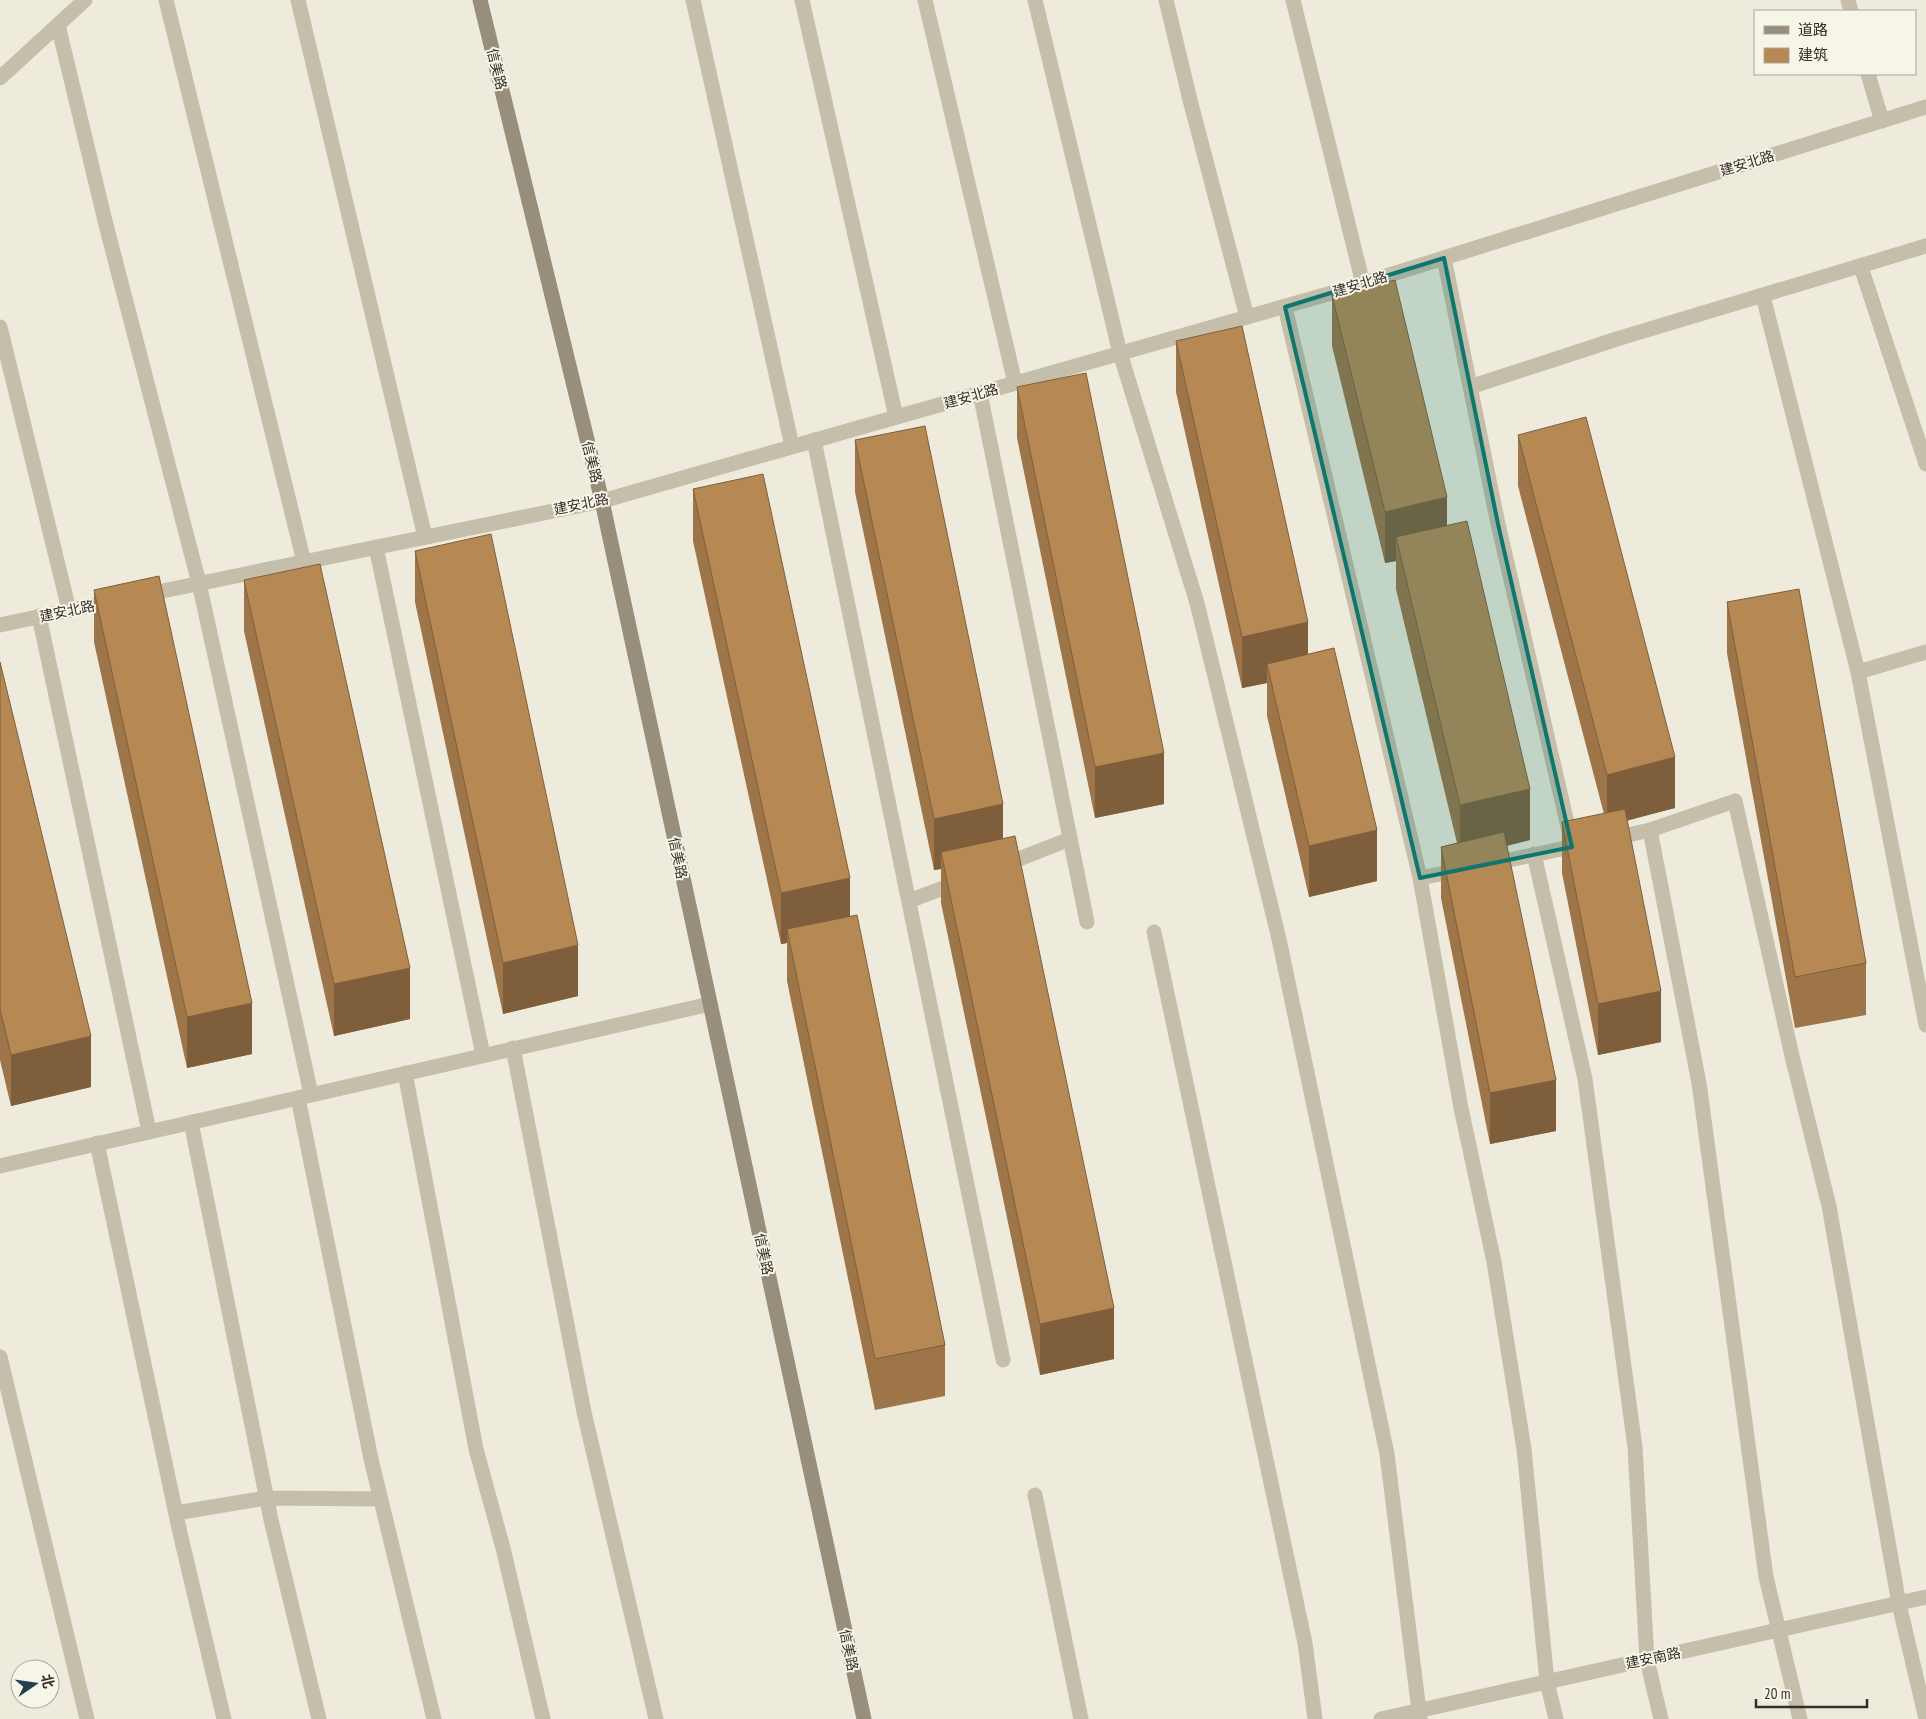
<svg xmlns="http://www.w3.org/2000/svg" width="1926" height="1719" font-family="'PT Sans Narrow','Noto Sans SC',sans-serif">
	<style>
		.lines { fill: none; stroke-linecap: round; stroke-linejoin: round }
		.lane { stroke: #c5beaa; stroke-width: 15 }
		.street { stroke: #c5beaa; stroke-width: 15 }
		.secondary { stroke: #988e7c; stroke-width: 15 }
		.wall { fill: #9d7548 }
		.shaded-wall { fill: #7f5f3b }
		.building { fill: #b68854; stroke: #7f5f3b }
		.marked { fill: #0f766e; fill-opacity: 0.2; stroke: #0f766e; stroke-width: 4; stroke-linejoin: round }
		.labels { text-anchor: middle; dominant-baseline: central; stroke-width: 4; stroke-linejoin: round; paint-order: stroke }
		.street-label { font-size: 14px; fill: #342f29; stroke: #f7f4e8 }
	</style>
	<rect width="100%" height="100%" fill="#eeebdd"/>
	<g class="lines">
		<path class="lane" d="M166,0l138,562
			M298,0l127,537
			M693,0l99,446
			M802,0l94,417
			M925,0l90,383
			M1166,0l24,100 57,217
			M58,25l47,196 94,362 112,511
			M1861,267l65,197
			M1763,296l95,376
			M0,327l69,283
			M980,393l107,529
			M814,440l189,920
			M376,547l107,508
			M39,616l110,515
			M1735,801l57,255 37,150 70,398 27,115
			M1650,830l49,253 67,494 34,142
			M1534,854l51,225 50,368 12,213 14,59
			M1001,866l69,-27
			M1420,878l41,230 33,154 30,187 23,233 9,37
			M909,901l50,-19
			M1154,932l151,711 10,76
			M513,1048l71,364 72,307
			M405,1073l71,376 27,99 40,171
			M298,1098l73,361 63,260
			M191,1122l80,398 48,199
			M97,1143l83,390 44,186
			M1035,1495l46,224
			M176,1513l90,-15 115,1"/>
		<path class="street" d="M1035,0l85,353 77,250 82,336 108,515 33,265
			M1293,0l70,284
			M1848,0l3,11
			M1868,74l14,47
			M0,78l85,-78
			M1444,258l54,266 73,316
			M1285,307l135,571 40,-8
			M1470,387l150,-49 306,-92
			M143,595l459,-94 733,-209 591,-185
			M0,625l114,-24
			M1926,652l-68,20 68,353
			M1610,839l40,-9 85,-29
			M1490,864l90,-19
			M0,1166l710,-162
			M0,1357l87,362
			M1381,1719l545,-122"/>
		<path class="secondary" d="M480,0l122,501 262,1218"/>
	</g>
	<path class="wall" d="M1332,295l115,231 83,314 -23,6 49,285 -66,13 -49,-246v-51l16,-4 -61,-254v-28l-11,2 -53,-217z
		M1176,341l132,314 69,226 -68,16 -42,-181v-33l-25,5 -66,-296z
		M1017,387l147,417 -69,14 -78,-380z
		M1518,435l157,373 -48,12 34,222 -63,13 -36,-182v-51l42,-8 -86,-328z
		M855,440l148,399 111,520 -74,16 -99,-472v-34l-7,1 -79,-378z
		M693,489l157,427 95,429v51l-70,14 -88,-429v-38l-6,1 -88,-403z
		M415,551l163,445 -75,18 -88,-412z
		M244,580l166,439 -76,17 -90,-405z
		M94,590l158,464 -65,14 -93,-426z
		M1727,602l139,361v52l-71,13 -68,-375z
		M0,662l91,425 -80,19 -11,-46z"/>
	<path class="shaded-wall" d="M1447,497v51l-51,-11v24l-11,2v-51z
		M1308,622v51l-41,-9v19l-25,5v-51z
		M1164,753v51l-69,14v-51z
		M1675,757v51l-68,18v-51z
		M1530,789v51l-70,16v-51z
		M1003,804v52l-62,-4v17l-7,1v-51z
		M1377,830v51l-68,16v-51z
		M850,878v51h-63v14l-6,1v-51z
		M578,945v51l-75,18v-51z
		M410,968v51l-76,17v-52z
		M1661,991v51l-63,13v-51z
		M252,1003v51l-65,14v-51z
		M91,1036v51l-80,19v-51z
		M1556,1080v51l-66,13v-51z
		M1114,1308v51l-74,16v-51z"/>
	<path class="building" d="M1395,280l52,217 -62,15 -53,-217z
		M1242,326l66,296 -66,15 -66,-296z
		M1086,373l78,380 -69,14 -78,-380z
		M1586,417l89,340 -68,18 -89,-340z
		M925,426l78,378 -69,15 -79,-379z
		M763,474l87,404 -69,15 -88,-404z
		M1467,521l63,268 -70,16 -64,-268z
		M491,534l87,411 -75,18 -88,-412z
		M320,564l90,404 -76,16 -90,-404z
		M159,576l93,427 -65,14 -93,-427z
		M1799,589l67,374 -71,14 -68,-375z
		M1334,648l43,182 -68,16 -42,-182z
		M0,662l91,374 -80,19 -11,-46z
		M1625,809l36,182 -63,13 -36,-182z
		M1504,832l52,248 -66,13 -49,-246z
		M1015,836l99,472 -74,16 -99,-472z
		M857,915l88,430 -70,14 -88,-430z"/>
	<path class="marked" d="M1444,258l54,266 74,323 -152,31 -135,-571z"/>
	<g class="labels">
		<g class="street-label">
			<text transform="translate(497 69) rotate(76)">信美路</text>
			<text transform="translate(1747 163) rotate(-17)">建安北路</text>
			<text transform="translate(1360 284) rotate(-17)">建安北路</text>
			<text transform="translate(971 396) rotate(-16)">建安北路</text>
			<text transform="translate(592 462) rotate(76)">信美路</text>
			<text transform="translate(581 504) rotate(-12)">建安北路</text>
			<text transform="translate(67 611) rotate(-12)">建安北路</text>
			<text transform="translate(678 858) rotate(78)">信美路</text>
			<text transform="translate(764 1254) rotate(78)">信美路</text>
			<text transform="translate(849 1650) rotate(78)">信美路</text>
			<text transform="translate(1653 1658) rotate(-12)">建安南路</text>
		</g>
	</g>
	<rect x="1754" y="10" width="162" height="65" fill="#f7f4e8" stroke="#a9a59c"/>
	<rect x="1764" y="26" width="25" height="8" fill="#988e7c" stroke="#a9a59c"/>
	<text x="1798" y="35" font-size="15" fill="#342f29">道路</text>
	<rect x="1764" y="48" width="25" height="15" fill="#b68854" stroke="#a9a59c"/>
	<text x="1798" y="60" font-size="15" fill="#342f29">建筑</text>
	<g transform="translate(35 1684) rotate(77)"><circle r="24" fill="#f7f4e8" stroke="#a9a59c"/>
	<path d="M0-4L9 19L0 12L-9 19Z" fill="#24404f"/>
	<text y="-8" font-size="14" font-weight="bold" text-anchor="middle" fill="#342f29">北</text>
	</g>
	<path d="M1756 1699v8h111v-8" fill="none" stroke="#342f29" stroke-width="2.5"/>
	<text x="1764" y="1699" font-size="15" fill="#342f29" stroke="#f7f4e8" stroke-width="4" paint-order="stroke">20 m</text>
</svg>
